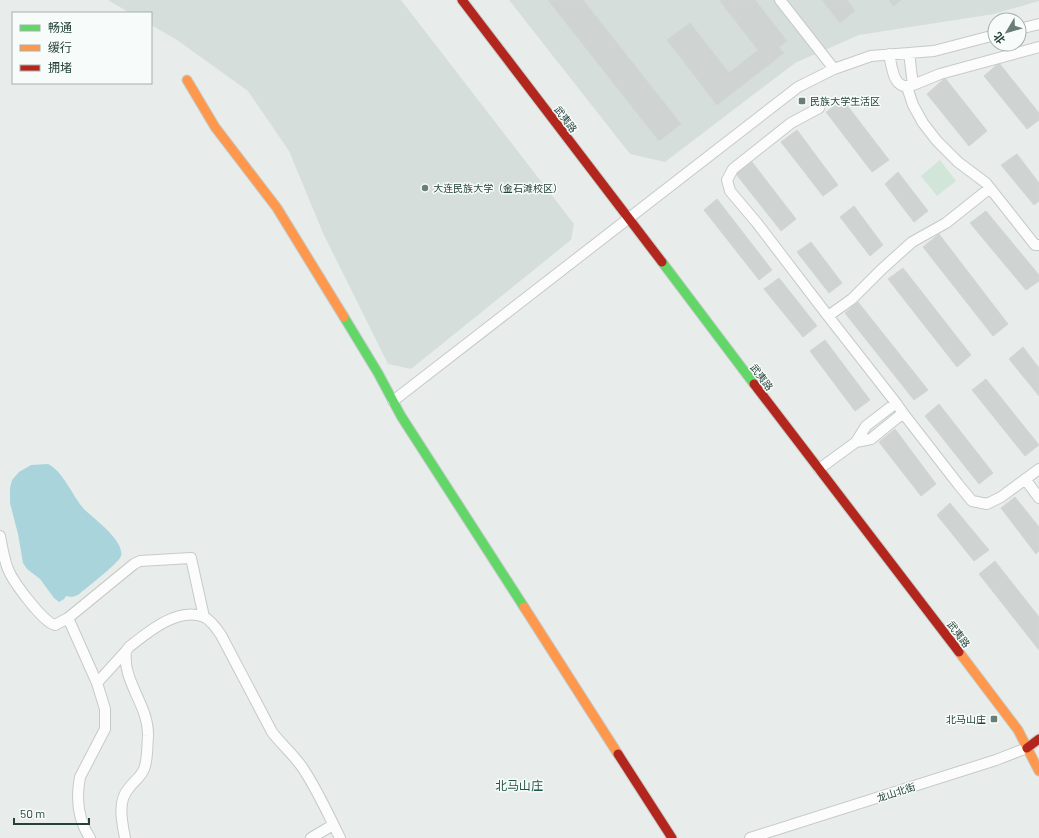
<svg xmlns="http://www.w3.org/2000/svg" width="1039" height="838" font-family="Barlow,'Noto Sans SC',sans-serif">
	<style>
		.built { fill: #d6dedb }
		.green { fill: #d1e6d8 }
		.water { fill: #a9d4db }
		.building { fill: #cfd4d2; stroke: #d1d6d4 }
		.lines { fill: none; stroke-linecap: round; stroke-linejoin: round }
		.street-casing { stroke: #c5cac8; stroke-width: 12 }
		.fast-casing { stroke: #c3cbc8; stroke-width: 11 }
		.slow-casing { stroke: #c3cbc8; stroke-width: 11 }
		.jam-casing { stroke: #c3cbc8; stroke-width: 11 }
		.street { stroke: #fcfcfc; stroke-width: 10 }
		.fast { stroke: #63d668; stroke-width: 9 }
		.slow { stroke: #ff974d; stroke-width: 9 }
		.jam { stroke: #b3261e; stroke-width: 9 }
		.poi-dot { fill: #697e78; stroke: #f7fbf9; stroke-width: 1.5 }
		.labels { text-anchor: middle; dominant-baseline: central; stroke-width: 3; stroke-linejoin: round; paint-order: stroke }
		.poi-label { font-size: 10px; fill: #24423a; stroke: #f7fbf9; text-anchor: start }
		.street-label { font-size: 10px; fill: #24423a; stroke: #f7fbf9 }
		.quarter-label { font-size: 12px; fill: #1f5548; stroke: #f7fbf9 }
	</style>
	<rect width="100%" height="100%" fill="#e8edeb"/>
	<path class="built" d="M108,0h293l173,224 -3,16 -160,129 -23,-5 -65,-131 -34,-82 -41,-60 -71,-51 -26,-15v-12h-21z
		M509,0h530v1l-45,13 -135,21 -64,28 -130,99 -35,-8z"/>
	<path class="green" d="M940,160l16,21 -19,15 -16,-20z"/>
	<path class="water" d="M48,464c15,7 25,33 36,45 10,10 41,32 37,47 -2,7 -35,32 -43,39l-6,2 -6,-1 -2,3 -5,3 -5,-4 -14,-19 -13,-10 -4,-6 -5,-29 -8,-31v-15l2,-8 7,-8 12,-7z"/>
	<path class="building" d="M548,0h35l98,124 -22,17z
		M719,0h36l32,41 -8,6 5,6 -67,52 -50,-65 23,-17 39,50 29,-23z
		M822,0h25l8,11 -15,12z
		M889,0h12l-8,6z
		M999,63l40,50v7l-12,9 -43,-53z
		M945,78l42,53 -18,15 -42,-52z
		M843,100l46,60 -17,12 -46,-60z
		M797,130l41,55 -15,11 -42,-54z
		M1017,154l22,29v18l-5,4 -33,-40z
		M752,162l44,57 -15,12 -45,-57z
		M898,172l30,39 -14,11 -29,-38z
		M717,199l55,71 -13,10 -55,-70z
		M854,206l29,39 -13,11 -30,-39z
		M986,211l53,64v6l-13,9 -56,-67z
		M939,234l69,90 -15,12 -70,-89z
		M811,242l31,41 -13,10 -32,-41z
		M903,268l68,87 -14,12 -69,-88z
		M779,278l38,48 -14,11 -39,-48z
		M858,302l70,88 -14,10 -69,-87z
		M825,340l45,60 -15,11 -45,-60z
		M1023,347l16,21v28l-30,-37z
		M986,379l53,66 -14,11 -53,-66z
		M939,404l54,69 -14,11 -54,-68z
		M895,429l41,55 -15,12 -42,-54z
		M1015,497l24,30v24l-3,3 -35,-46z
		M950,503l39,47 -15,11 -37,-46z
		M995,561l44,56v33l-60,-76z"/>
	<g class="lines">
		<g class="street-casing">
			<path id="street" d="M780,0l54,69
				M1019,29l20,-5
				M889,54c3,13 4,38 24,31l-4,-32
				M913,85l27,-11 99,-27
				M907,87l6,18 10,18 14,18 21,21 28,21 49,62h4
				M819,108l-28,15 -58,46 -6,11 3,11 27,32 71,93 24,-17 30,-30 30,-27 34,-19 44,-35
				M828,316l68,87
				M393,401l405,-314 36,-18 37,-13 63,-5 61,-16
				M903,413l55,71 14,17 15,3 14,-7 38,-28
				M819,469l37,-27 15,-3 32,-26 -7,-10 -30,23 -10,16
				M1025,479l14,19
				M0,536c2,11 4,23 8,33 5,13 35,53 47,56l13,-7 66,-54 6,-3 51,-3 13,59
				M68,618l29,65 29,-32
				M90,838c-12,-18 -14,-40 -10,-61l25,-48v-20l-8,-26
				M125,838c-3,-16 -8,-37 4,-50 5,-7 12,-11 15,-19 4,-10 3,-23 4,-33 1,-31 -26,-54 -22,-85l3,-4c18,-14 49,-41 75,-30 7,3 13,12 17,18l51,97c9,12 21,22 30,35 15,22 26,47 38,71
				M311,838l22,-13
				M750,838l246,-78 31,-12"/>
		</g>
		<g class="fast-casing">
			<path id="fast" d="M662,262l92,122
				M344,317l34,56 23,43 123,191"/>
		</g>
		<g class="slow-casing">
			<path id="slow" d="M187,80l28,47 62,81 67,109
				M524,607l94,147
				M959,652l59,78 21,41"/>
		</g>
		<g class="jam-casing">
			<path id="jam" d="M462,0l200,262
				M754,384l205,268
				M1027,748l12,-9
				M618,754l54,84"/>
		</g>
		<use href="#street" class="street"/>
		<use href="#fast" class="fast"/>
		<use href="#slow" class="slow"/>
		<use href="#jam" class="jam"/>
	</g>
	<g class="poi-dot">
		<rect x="798" y="97" width="8" height="8" rx="2"/>
		<circle cx="425" cy="188" r="4"/>
		<rect x="990" y="715" width="8" height="8" rx="2"/>
	</g>
	<g class="labels">
		<g class="poi-label">
			<text x="810" y="101">民族大学生活区</text>
			<text x="433" y="188">大连民族大学（金石滩校区）</text>
			<text x="986" y="719" text-anchor="end">北马山庄</text>
		</g>
		<g class="street-label">
			<text transform="translate(566 119) rotate(53)">武夷路</text>
			<text transform="translate(762 377) rotate(53)">武夷路</text>
			<text transform="translate(959 634) rotate(53)">武夷路</text>
			<text transform="translate(896 792) rotate(-18)">龙山北街</text>
		</g>
		<g class="quarter-label">
			<text x="519" y="785">北马山庄</text>
		</g>
	</g>
	<rect x="12" y="12" width="140" height="72" fill="#f7fbf9" stroke="#a3b1ad"/>
	<rect x="20" y="25" width="20" height="6" fill="#63d668" stroke="#a3b1ad"/>
	<text x="48" y="32" font-size="12" fill="#24423a">畅通</text>
	<rect x="20" y="45" width="20" height="6" fill="#ff974d" stroke="#a3b1ad"/>
	<text x="48" y="52" font-size="12" fill="#24423a">缓行</text>
	<rect x="20" y="65" width="20" height="6" fill="#b3261e" stroke="#a3b1ad"/>
	<text x="48" y="72" font-size="12" fill="#24423a">拥堵</text>
	<g transform="translate(1007 32) rotate(232)"><circle r="19" fill="#f7fbf9" stroke="#a3b1ad"/>
	<path d="M0-3L7 15L0 10L-7 15Z" fill="#697e78"/>
	<text y="-6" font-size="11" font-weight="bold" text-anchor="middle" fill="#24423a">北</text>
	</g>
	<path d="M14 818v6h75v-6" fill="none" stroke="#24423a" stroke-width="2"/>
	<text x="20" y="818" font-size="12" fill="#24423a" stroke="#f7fbf9" stroke-width="3" paint-order="stroke">50 m</text>
</svg>
